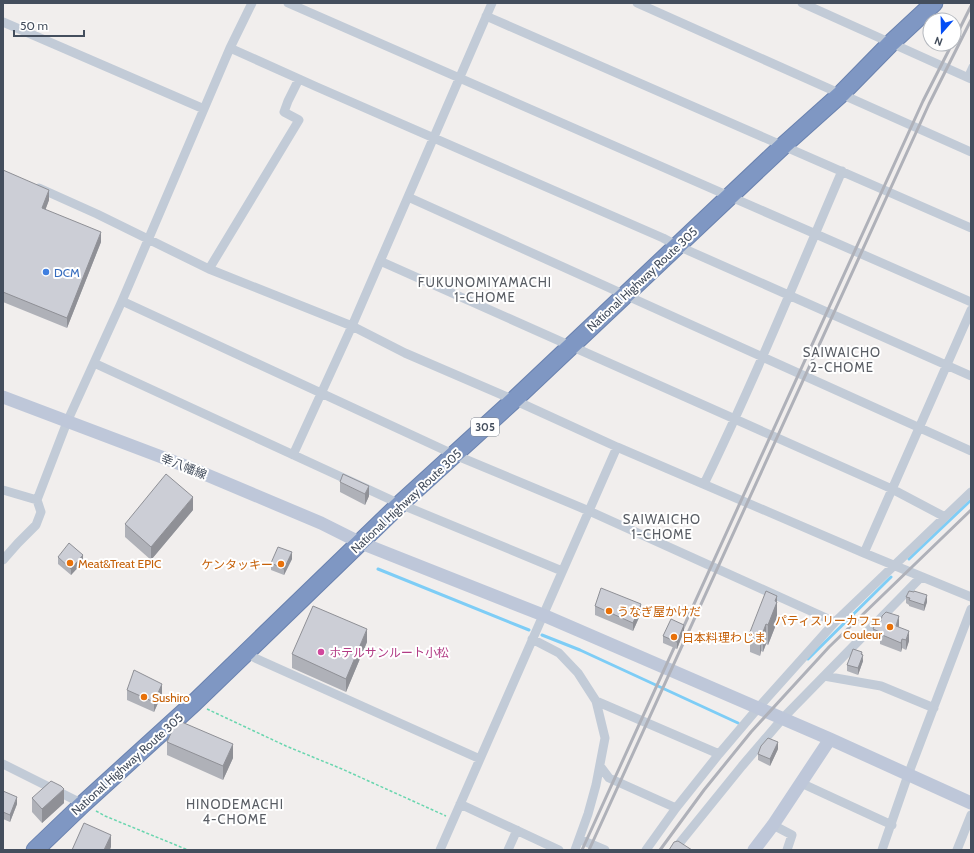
<svg xmlns="http://www.w3.org/2000/svg" width="974" height="853" font-family="Cabin,'Noto Sans JP',sans-serif">
	<style>
		.lines { fill: none; stroke-linecap: round; stroke-linejoin: round }
		.stream { stroke: #7ecdf6; stroke-width: 3 }
		.highway-casing { stroke: #6a82af; stroke-width: 19 }
		.path { stroke: #6ad6af; stroke-width: 1.5; stroke-dasharray: 3 2; stroke-linecap: butt }
		.lane { stroke: #c2cbd7; stroke-width: 4.5 }
		.street { stroke: #c2cbd7; stroke-width: 9 }
		.secondary { stroke: #bec7d9; stroke-width: 13 }
		.highway { stroke: #7f97c3; stroke-width: 17 }
		.rail { stroke: #afb1b9; stroke-width: 3 }
		.wall { fill: #afb1b8 }
		.shaded-wall { fill: #8f9096 }
		.building { fill: #ccced6; stroke: #8f9096 }
		.shop-dot { fill: #3f7fe0; stroke: #fff; stroke-width: 1.5 }
		.food-dot { fill: #e8710a; stroke: #fff; stroke-width: 1.5 }
		.hotel-dot { fill: #d1479c; stroke: #fff; stroke-width: 1.5 }
		.labels { text-anchor: middle; dominant-baseline: central; stroke-width: 4; stroke-linejoin: round; paint-order: stroke }
		.shield { fill: #fff; stroke: #7c838e; stroke-width: 1 }
		.shield-label { font-size: 11px; font-weight: bold; fill: #444e5d }
		.shop-label { font-size: 12px; fill: #366cbe; stroke: #fff; text-anchor: start }
		.street-label { font-size: 12px; fill: #444e5d; stroke: #fff }
		.food-label { font-size: 12px; fill: #c56008; stroke: #fff; text-anchor: start }
		.hotel-label { font-size: 12px; fill: #b23c85; stroke: #fff; text-anchor: start }
		.neighbourhood-label { font-size: 13px; letter-spacing: 1px; fill: #595d64; stroke: #fff }
	</style>
	<rect width="100%" height="100%" fill="#f1eeed"/>
	<g class="lines">
		<path class="stream" d="M909,559l62,-59
			M378,569l151,61
			M542,635l38,15 158,73
			M808,659l83,-82"/>
		<g class="highway-casing">
			<path id="highway" d="M35,850l48,-46 111,-101 206,-199 114,-104 270,-255 57,-51 50,-51 43,-40"/>
		</g>
		<path class="path" d="M207,709l79,37 56,23 104,47
			M96,811l9,5 83,34"/>
		<path class="lane" d="M966,77l5,-11"/>
		<path class="street" d="M288,3l683,299
			M637,3l334,149
			M802,3l169,76
			M486,16l485,212
			M3,22l201,87
			M230,48l87,39 346,151 15,8 293,130
			M39,188l58,26 112,55 143,57 53,27 109,47 103,47 247,106 107,44
			M408,197l563,254
			M380,261l512,228 53,28
			M209,269l90,-149 -15,-8 4,-11 11,-22
			M122,301l333,154 134,56 246,111
			M94,363l306,141 162,67
			M293,455l59,-129 140,-323
			M704,484c50,-103 93,-208 138,-313
			M3,490l34,10
			M864,553l107,-243
			M3,560l15,-17 18,-18 5,-13 -4,-12 30,-78 55,-121 108,-253 22,-45
			M532,639l27,14 19,20 18,28 9,37 -9,47 -8,29 -13,36
			M247,652l8,6 225,101
			M824,676l57,10 53,22
			M596,701l123,53
			M3,764l80,40
			M600,766l9,12 67,30
			M801,783l91,42
			M460,804l99,46
			M773,825l19,10 -5,15
			M579,839l26,11
			M440,850l177,-403
			M508,850l9,-20
			M646,850l30,-42 43,-54 39,-46 77,-86 136,-130
			M674,850l68,-84 41,-48 138,-141
			M882,850l26,-75 63,-166
			M957,850l14,-35"/>
		<path class="secondary" d="M3,397l185,70 133,56 40,20 182,72 287,124 141,64
			M754,850l19,-25 57,-86"/>
		<use href="#highway" class="highway"/>
		<path class="rail" d="M954,40l17,-34
			M582,850l341,-749 29,-57
			M589,850l340,-746 42,-84
			M660,850l44,-60 47,-58 78,-85 142,-137"/>
	</g>
	<path class="wall" d="M3,170l46,30 -4,10 56,32 -34,86 -64,-26z
		M340,482l29,14 -4,9 -25,-13z
		M193,510l-42,50 -26,-23v-13z
		M58,557l25,5 -12,13 -13,-11z
		M292,559l-8,16 -13,-5v-7z
		M777,596v26l-9,23 -2,-1 -3,8 -2,-1 -1,5 -10,-4v-20z
		M906,597l21,5 -3,9 -15,-5v-1l-3,-2z
		M595,606l46,7 -8,18 -38,-16z
		M899,626l-1,1 11,14 -3,9 -4,-2 -1,4 -21,-8v-3l-7,-2v-10z
		M684,631l-7,18 -14,-6v-7z
		M367,642l-21,50 -54,-24v-14z
		M862,654l1,7 -5,14 -11,-4v-6z
		M127,690l35,4 -8,18 -27,-12z
		M167,742l66,16 -10,22 -56,-25z
		M778,749l-8,17 -12,-6v-6z
		M3,791l14,13 -7,18 -7,-3z
		M32,798l32,5 -22,20 -10,-11z"/>
	<path class="shaded-wall" d="M49,190v10l-7,19v-11z
		M101,232v10l-34,86v-10z
		M369,486v10l-4,9v-11z
		M193,497v13l-42,50v-13z
		M292,552v7l-8,16v-6z
		M83,555v7l-12,13v-6z
		M927,595v7l-3,9v-6z
		M777,596v26l-9,23v-20z
		M641,604v9l-8,18v-8z
		M899,616v10l-3,10v-10z
		M766,624v20l-3,8v-20z
		M684,625v6l-7,18v-7z
		M367,629v13l-21,50v-13z
		M761,631v20l-1,5v-20z
		M909,631v10l-3,9v-10z
		M902,639v9l-1,4v-9z
		M862,652l1,9 -5,14v-7z
		M162,684v10l-8,18v-10z
		M778,742v7l-8,17v-7z
		M233,744v14l-10,22v-14z
		M64,789v14l-22,20v-14z
		M17,797v7l-7,18v-7z
		M111,835v12l-1,3h-6z"/>
	<path class="building" d="M3,170l46,20 -7,18 59,24 -34,86 -64,-26z
		M166,474l27,23 -42,50 -26,-23z
		M343,474l26,12 -4,8 -25,-12z
		M69,543l14,12 -12,14 -13,-12z
		M278,547l14,5 -8,17 -13,-6z
		M601,588l40,16 -8,19 -38,-17z
		M766,591l11,5 -2,5 2,1 -9,23 -2,-1 -3,8 -2,-1 -1,5 -10,-4z
		M909,591l5,1v-1l13,4 -3,10 -15,-5 1,-2 -4,-1z
		M313,606l54,23 -21,50 -54,-25z
		M886,612l13,4 -3,10 13,5 -3,9 -4,-1 -1,4 -21,-9v-2l-7,-3 3,-7 2,-2 3,1 1,-5z
		M671,619l13,6 -7,17 -14,-6z
		M853,649l9,3 -1,2 2,1 -5,13 -11,-3z
		M134,670l28,14 -8,18 -27,-12z
		M177,720l56,24 -10,22 -56,-24z
		M768,738l10,4 -8,17 -12,-5 3,-8z
		M51,781l10,5 3,3 -22,20 -10,-11z
		M3,791l14,6 -7,18 -7,-3z
		M84,823l27,12 -7,15h-32z
		M678,841l14,9h-23l5,-8z"/>
	<circle class="shop-dot" cx="46" cy="272" r="4"/>
	<g class="food-dot">
		<circle cx="70" cy="563" r="4"/>
		<circle cx="281" cy="564" r="4"/>
		<circle cx="609" cy="611" r="4"/>
		<circle cx="890" cy="627" r="4"/>
		<circle cx="674" cy="637" r="4"/>
		<circle cx="144" cy="697" r="4"/>
	</g>
	<circle class="hotel-dot" cx="321" cy="652" r="4"/>
	<g class="labels">
		<rect class="shield" x="471" y="418" width="28" height="18" rx="3"/>
		<g class="shield-label">
			<text x="485" y="427">305</text>
		</g>
		<g class="shop-label">
			<text x="54" y="272">DCM</text>
		</g>
		<g class="street-label">
			<text transform="translate(642 279) rotate(-43)">National Highway Route 305</text>
			<text transform="translate(184 466) rotate(22)">幸八幡線</text>
			<text transform="translate(406 501) rotate(-43)">National Highway Route 305</text>
			<text transform="translate(127 764) rotate(-42)">National Highway Route 305</text>
		</g>
		<g class="food-label">
			<text x="78" y="563">Meat&amp;Treat EPIC</text>
			<text x="273" y="564" text-anchor="end">ケンタッキー</text>
			<text x="617" y="611">うなぎ屋かけだ</text>
			<text x="882" y="620" text-anchor="end">パティスリーカフェ<tspan x="882" dy="14">Couleur</tspan></text>
			<text x="682" y="637">日本料理わじま</text>
			<text x="152" y="697">Sushiro</text>
		</g>
		<g class="hotel-label">
			<text x="329" y="652">ホテルサンルート小松</text>
		</g>
		<g class="neighbourhood-label">
			<text x="485" y="282">FUKUNOMIYAMACHI<tspan x="485" dy="15">1-CHOME</tspan></text>
			<text x="842" y="352">SAIWAICHO<tspan x="842" dy="15">2-CHOME</tspan></text>
			<text x="662" y="519">SAIWAICHO<tspan x="662" dy="15">1-CHOME</tspan></text>
			<text x="235" y="804">HINODEMACHI<tspan x="235" dy="15">4-CHOME</tspan></text>
		</g>
	</g>
	<rect width="974" height="853" fill="none" stroke="#444e5d" stroke-width="8"/>
	<g transform="translate(942 32) rotate(200)"><circle r="19" fill="#ffffff" stroke="#b4b8be"/>
	<path d="M0-3L7 15L0 10L-7 15Z" fill="#034df5"/>
	<text y="-6" font-size="11" font-weight="bold" text-anchor="middle" fill="#444e5d">N</text>
	</g>
	<path d="M14 30v6h70v-6" fill="none" stroke="#444e5d" stroke-width="2"/>
	<text x="20" y="30" font-size="12" fill="#444e5d" stroke="#ffffff" stroke-width="3" paint-order="stroke">50 m</text>
</svg>
